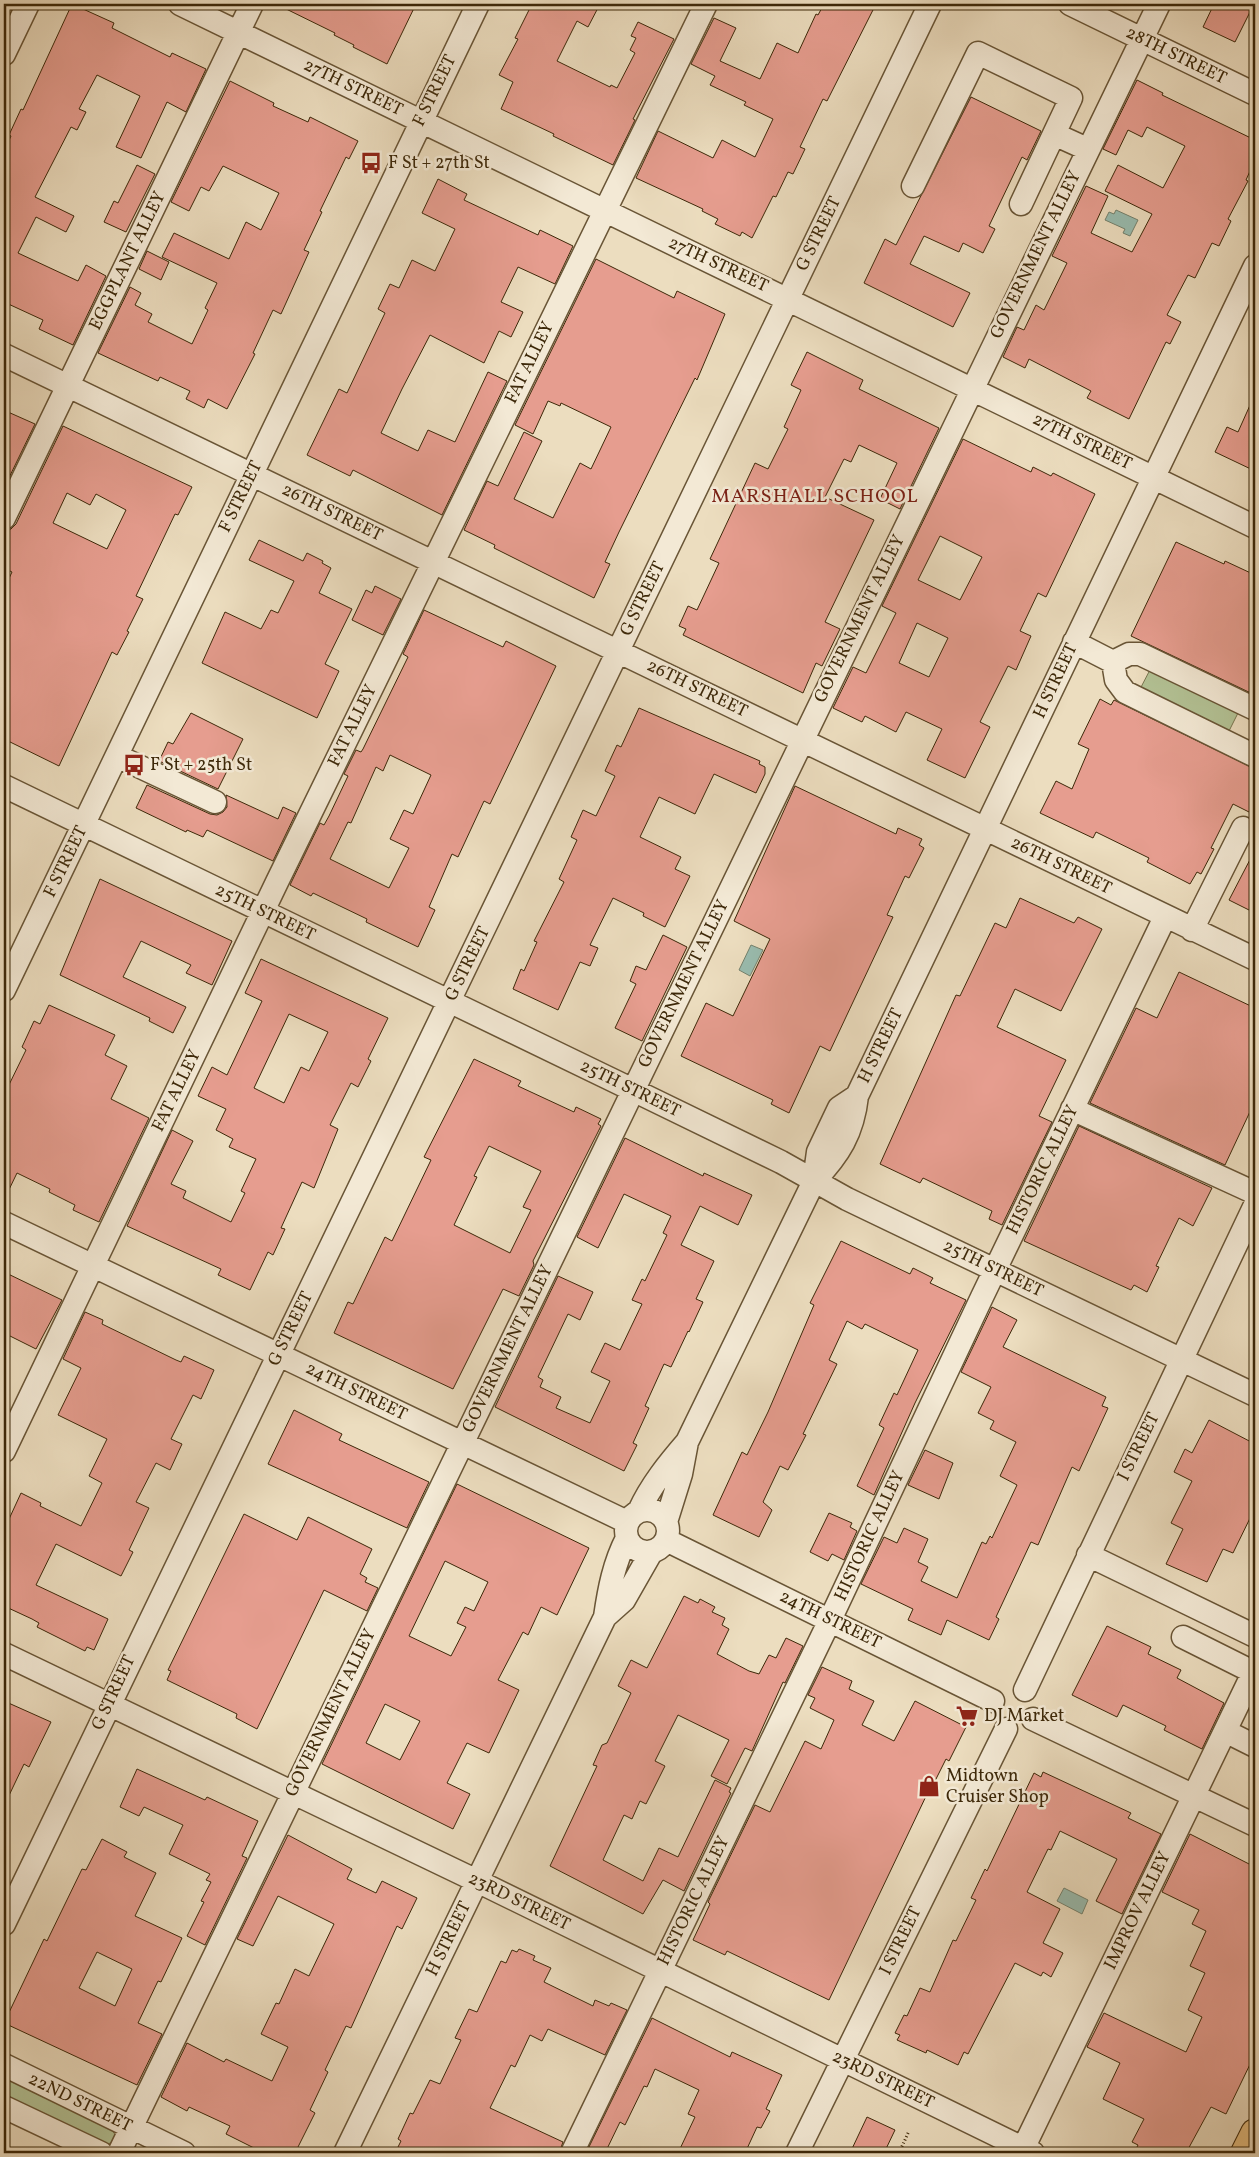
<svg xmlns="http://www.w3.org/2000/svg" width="1259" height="2157" font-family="Vollkorn,serif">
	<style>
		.green { fill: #b3c295; stroke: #78754f }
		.water { fill: #99bcaf; stroke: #74816d }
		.building { fill: #e69d8f; stroke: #3d2809; fill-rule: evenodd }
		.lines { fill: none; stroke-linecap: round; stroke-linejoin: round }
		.minor-casing { stroke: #695536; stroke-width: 25 }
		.major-casing { stroke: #3d2809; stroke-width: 30 }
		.path { stroke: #3d2809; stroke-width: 3; stroke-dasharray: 1 2.5; stroke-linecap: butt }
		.minor { stroke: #f3e9d5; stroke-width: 22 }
		.major { stroke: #e6be80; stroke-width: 28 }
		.labels { text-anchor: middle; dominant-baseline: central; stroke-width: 5; stroke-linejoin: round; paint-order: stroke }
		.street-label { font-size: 18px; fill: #3d2809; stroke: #f3e9d5 }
		.poi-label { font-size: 18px; fill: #3d2809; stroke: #f3e9d5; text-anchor: start }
		.quarter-label { font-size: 20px; letter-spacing: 1px; fill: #7a1f14; stroke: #f3e9d5 }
	</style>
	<rect width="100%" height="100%" fill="#ecddbf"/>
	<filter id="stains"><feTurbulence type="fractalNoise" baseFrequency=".004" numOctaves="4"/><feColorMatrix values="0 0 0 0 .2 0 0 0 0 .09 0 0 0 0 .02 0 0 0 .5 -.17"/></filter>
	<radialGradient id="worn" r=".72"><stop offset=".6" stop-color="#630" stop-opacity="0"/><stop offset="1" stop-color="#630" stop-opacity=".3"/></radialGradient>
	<path class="green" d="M1152,666l88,43 -13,26 -88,-44z
		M4,2078l108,52 4,6 -4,7 -8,1 -100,-49z"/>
	<path class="water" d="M1116,210l22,10 -8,16 -7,-3 2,-4 -20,-9 4,-8 5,2z
		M751,945l12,5 -13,26 -11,-6z
		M1064,1888l24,12 -6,14 -25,-13z"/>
	<path class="building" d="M72,4l42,19 -2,5 58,29 2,-4 34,16 -20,43 -19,-10 -26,56 -25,-11 24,-51 -43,-21 -18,34 7,3 -9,18 -6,-3 -36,70 39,19 -8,16 -30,-15 -18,36 60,28 8,-16 20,11 -33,69 -34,-16 4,-9 -39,-18v-151l7,-15 -2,-1 12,-26 2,1z
		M276,4h140l-29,60 -34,-17 1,-2 -20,-10 1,-2z
		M532,4h68l-12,23 -11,-6 -20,40 53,26 1,-2 6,3 18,-35 -5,-3 6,-12 -5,-2 7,-14 36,17 -41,80 2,1 -22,45 -60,-29 1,-2 -53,-25 12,-27 -14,-7 19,-36 -3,-1z
		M824,4h52l-49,97 -4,-2 -23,48 5,2 -12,25 -5,-2 -12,25 -3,-1 -21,42 -10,-6 -2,4 -25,-12 3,-5 -16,-8 1,-2 -67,-31 22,-47 55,27 9,-18 33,17 18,-38 -29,-14 2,-3 -36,-17 5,-9 -24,-12 23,-46 22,10 -16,33 40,18 17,-36 21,10 18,-39 2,1z
		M1214,4h40l-19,38 -32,-15z
		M1137,80l26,13 -1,2 93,45v20l-9,20 2,1 -20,38 3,2 -12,25 -7,-3 -17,35 -7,-3 -21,40 14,7 -11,22 -4,-2 -37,77 -42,-21 4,-7 -62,-32 -4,9 -22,-11 14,-30 7,3 12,-25 8,5 23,-47 -15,-7 34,-70 22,10 -17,37 41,19 20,-38 -47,-23 13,-26 45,23 22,-42 -38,-19 -5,10 -14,-7 -12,25 -13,-6z
		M230,81l44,22 -1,3 35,16 2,-5 48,24 -9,18 -3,-2 -26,54 2,1 -18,38 5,2 -28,62 -8,-4 -20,43 2,1 -28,55 -19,-10 -4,9 -18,-9 4,-8 -30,-14 -2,4 -60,-28 32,-66 11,6 -6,12 17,9 -4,8 44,22 16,-34 -3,-2 12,-25 -55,-26 12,-24 55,26 17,-37 15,8 18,-37 -56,-27 -14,25 -8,-4 -12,24 -18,-9z
		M971,97l70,34 -14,29 -5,-3 -33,69 6,3 -12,24 -20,-10 -4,9 -35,-16 -14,28 60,29 -17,34 -89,-44 21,-44 11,6z
		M137,165l18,9 -29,58 -22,-10 10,-21 4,2z
		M438,179l29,15 -3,6 74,35 2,-5 33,16 -18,38 -37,-17 -17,35 22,10 -12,25 -12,-6 -15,32 -54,-28 -28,54 -21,44 37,18 10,-21 27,12 33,-70 19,9 -65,134 -89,-45 -3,6 -43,-21 32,-66 8,4 38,-80 -7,-4 12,-25 9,4 13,-28 23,11 20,-42 -33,-16z
		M147,251l22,11 -8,18 -22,-11z
		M596,259l78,39 3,-7 48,23 -28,66 -2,-2 -76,154 -14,30 5,2 -16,34 -100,-50 1,-3 -31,-15 23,-49 11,5 26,-54 18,9 -28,58 39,19 27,-55 11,6 20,-42 -50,-24 -1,3 -12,-5 -15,33 -18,-9z
		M807,352l56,28 -4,9 80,39 -39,81 -20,-10 17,-36 -38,-18 -8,17 -7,-3 -19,38 49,23 -49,102 15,7 -18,37 -6,-3 -13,30 -120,-58 3,-6 -7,-3 9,-20 9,4 22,-47 -9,-4 45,-96 13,6 20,-40 -4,-2 17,-37 -10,-5z
		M1255,394v77l-40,-19 12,-25 11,5z
		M8,412l27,12 -31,64v-66z
		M63,426l129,61 -14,28 -3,-1 -39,82 7,3 -16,32 2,1 -12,23 -5,-3 -53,114 -55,-27v-150l8,-17 -8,-4v-37l7,-2 5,-5zM67,493l23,12 6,-11 30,16 -19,39 -54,-26z
		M963,439l68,33 2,-5 18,9 2,-3 42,21 -49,103 -8,-4 -18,38 11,5 -15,34 -8,-4 -28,56 10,5 -25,51 -38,-18 15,-31 -36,-17 -10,20 -31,-16 -3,6 -29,-14 20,-41 13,6 30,-60 -14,-7zM940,536l42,21 -22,43 -42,-20zM917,623l31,15 -19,39 -30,-14z
		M259,540l44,21 4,-8 16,8 -1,2 9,5 -12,25 33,16 -27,55 14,7 -22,47 -115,-55 23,-51 36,17 10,-19 7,3 16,-32 -45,-21z
		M1176,542l48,22 1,-3 30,14v120l-124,-59z
		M375,586l26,13 -18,36 -31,-15 14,-30 6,3z
		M424,610l79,37 3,-6 50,25 -66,138 -6,-3 -26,56 -6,-3 -23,53 6,3 -17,37 -52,-25 1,-3 -54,-26 -2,3 -21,-11 30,-62 4,2 5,-9 19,-40 -4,-2 12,-24 5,2 2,-3 45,-92 -5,-3zM390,755l41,20 -18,39 -9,-4 -14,29 19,9 -20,40 -59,-29 18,-37 3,1 25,-56 7,4z
		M1100,699l11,6 3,-5 141,69v46l-22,-11 -22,44 3,1 -13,25 -4,-2 -7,12 -43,-22 2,-4 -53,-26 -3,6 -53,-25 16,-32 16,8 17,-40 -11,-5z
		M639,708l121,53 -1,3 6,3v7l-9,19 -42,-19 -19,40 -36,-17 -19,40 41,20 -6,12 15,7 -25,51 -22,-11 1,-3 -31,-15 -23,47 8,3 -8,18 -10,-4 -22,48 -45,-21 8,-20 3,2 13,-29 -3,-1 30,-59 -5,-3 18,-39 -6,-3 12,-27 13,6 19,-40 -10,-5 12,-26 4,2z
		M191,713l52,26 -25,50 -59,-28 9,-19 5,2z
		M147,785l63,29 7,1 6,-3 4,-5 -1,-12 52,24 5,-12 13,6 -23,48 -66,-31 -4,7 -16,-7 -1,2 -50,-24z
		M795,786l101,48 2,-6 24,11 -3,6 5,3 -15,30 -4,-2 -18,39 6,2 -63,134 -10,-5 -31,67 -18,-9 2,-4 -92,-44 25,-53 27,13 37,-77 -36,-18z
		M1255,850v63l-26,-13z
		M100,879l132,62 -20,44 -26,-12 5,-8 -50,-24 -18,36 63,30 -13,26 -24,-12 1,-3 -90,-43z
		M1020,898l54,25 4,-6 24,12 -41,82 -46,-22 -18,38 69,33 -27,56 13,6 -50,103 -13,-6 3,-8 -69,-33 -3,5 -40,-19 76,-169 4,1 35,-73 11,5z
		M663,935l24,12 -45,94 -27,-13 21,-44 -6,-3 6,-15 10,4z
		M261,959l127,59 -20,41 3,2 -13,26 -7,-4 -21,42 8,4 -24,59 -12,-6 -21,46 4,1 -12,26 -5,-3 -18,38 -32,-15 3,-6 -94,-43 45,-96 21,11 -22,43 15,7 -3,7 48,24 14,-29 -4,-2 15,-32 -27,-12 4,-8 -17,-9 10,-21 -28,-13 14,-29 15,8 35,-74 -17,-8zM289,1014l39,18 -19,39 -8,-4 -17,36 -30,-15z
		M1179,972l76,36v93l-30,64 -135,-62 46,-95 21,10z
		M49,1005l66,30 -10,20 22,11 -16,33 38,19 -50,104 -26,-12 2,-5 -26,-13 1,-3 -33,-16 -13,27v-105l22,-45 -4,-3 12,-26 6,3z
		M474,1059l47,22 -3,5 56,26 2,-5 25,12 -3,5 3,2 -68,135 1,4 -15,31 -16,-7 -50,100 -119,-56 14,-31 5,2 32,-67 7,4 39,-81 -7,-3zM489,1146l52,25 -18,36 8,3 -21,43 -56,-28 23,-48 -3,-1z
		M1079,1126l133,62 -19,38 -14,-8 -23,48 3,1 -12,25 -13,-7 -3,5 -107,-49z
		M625,1138l78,38 1,-3 48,22 -14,30 -38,-19 -19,39 33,16 -18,38 7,3 -14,30 -1,-1 -17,36 -7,-3 -19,42 4,2 -16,35 4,2 -13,26 -129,-64 63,-131 35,16 -13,28 -12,-6 -30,63 5,3 -3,7 21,10 -5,11 34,15 20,-42 -19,-9 14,-29 15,7 22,-46 -10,-4 10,-21 3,2 22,-46 -4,-2 8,-17 -47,-22 -26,54 -21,-11z
		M841,1241l69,33 3,-6 20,10 -3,5 36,17 -51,103 -41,92 -17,-9 27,-58 -5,-3 15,-32 3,2 21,-45 -53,-26 -3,5 -15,-8 -18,39 8,4 -34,70 3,1 -18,35 -8,-4 -17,36 9,8 -13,27 -46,-22 29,-63 5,3 21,-43 46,-107 -4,-2z
		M4,1272l58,28 -26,49 -32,-16z
		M992,1307l25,13 -14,27 103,50 -4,9 6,2 -29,63 -7,-4 -34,78 -7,-3 -35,75 3,2 -10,21 -42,-20 -6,15 -33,-15 5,-11 -52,-25 23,-47 13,6 7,-15 24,11 -10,23 10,5 -7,14 36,17 25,-56 4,2 4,-8 2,2 25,-53 -17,-9 16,-34 -26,-13 4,-8 -16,-8 13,-26 -30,-15z
		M85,1312l18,8 -1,4 74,36 5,2 3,-6 30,14 -13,29 -8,-4 -22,44 11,5 -12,26 -14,-7 -20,39 13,6 -20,42 4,2 -12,24 -65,-32 -20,41 72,34 -14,31 -7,-3 -2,4 -48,-24 2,-4 -7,-4 -28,-13v-76l17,-37 20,10 -1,3 41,20 21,-43 -13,-7 18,-37 -49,-24 23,-47 -18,-9z
		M294,1410l48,24 -3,6 90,42 -22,46 -139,-64z
		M1209,1420l46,24v64l-22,45 -10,-4 -16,33 -41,-18 17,-35 -12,-6 21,-42 -18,-9 11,-23 7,4z
		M925,1450l28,13 -14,36 -31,-14z
		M457,1484l132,64 -32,67 -16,-8 -13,28 -5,-3 -25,48 21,10 -30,63 -22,-10 -20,40 23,11 -17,35 -131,-65zM445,1561l43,21 -14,29 -9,-4 -8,16 9,4 -15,29 -42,-20zM385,1704l35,17 -20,39 -34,-17z
		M829,1513l23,10 -2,4 7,4 -13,29 -12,-6 -4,7 -18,-9z
		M244,1514l53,26 11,-23 64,32 -12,25 7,4 -2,4 13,6 -11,23 -43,-21 -67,139 -21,-11 1,-4 -70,-34 4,-9 -3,-1z
		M684,1596l14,7 2,-4 15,8 -3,5 13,6 -3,7 7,4 -12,25 32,17 10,3 10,-19 7,3 10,-20 17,8 -18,37 -2,-1 -31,69 -7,-3 -18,36 -16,-8 18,-36 -51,-25 -23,46 10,5 -19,38 -6,-3 -8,18 -8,-4 -21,45 40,21 16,-33 19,9 37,-77 16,8 -2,4 2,1 -47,98 -21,-11 -20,34 -93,-48 47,-100 -4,-1 9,-20 5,-2 24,-50 -13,-7 13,-26 16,8z
		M1107,1626l44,21 -3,7 33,16 -4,8 47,25 -22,46 -38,-19 2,-4 -43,-21 -6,12 -45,-22z
		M822,1667l30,14 -3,8 25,12 -12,24 32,16 21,-40 51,26 -17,34 -3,-2 -17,34 -1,-1 -99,208 -102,-49 -2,4 -32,-15 17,-36 -2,-2 47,-97 15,7 35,-71 16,8 13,-29 -24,-12 5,-10 -7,-3z
		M4,1701l47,21 -22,45 -5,-3 -20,42z
		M137,1769l68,31 2,-3 51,24 -16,35 5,2 -42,87 -18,-9 17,-34 -3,-1 10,-19 -5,-2 4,-6 -41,-20 14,-29 -39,-18 -5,9 -19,-9z
		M1043,1772l88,41 -3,5 33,16 -39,80 -26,-13 21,-42 -57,-28 -9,19 -3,-1 -21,43 33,17 -17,34 20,10 -12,24 -8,-5 -2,4 -26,-13 -47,91 -4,-2 -6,13 -31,-15 -1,3 -29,-13 3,-5 -5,-2 9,-18 3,1 13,-28 10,4 23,-52 3,1 20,-41 -5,-2 14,-29 2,2 47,-98 7,4z
		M1190,1834l65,33v187l-29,60 -15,-7 -25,46h-52l4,-8 -6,-3 12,-23 -41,-20 17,-36 -33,-16 17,-34 82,39 16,-35 -14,-7 17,-37 -15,-7 16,-35 -14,-7 7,-14 -37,-18z
		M288,1835l64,34 -5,10 29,14 6,-12 35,17 -15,31 -5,-3 -46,102 -5,-2 -21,44 3,2 -18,38 5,3 -20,40h-31l-38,-19 4,-8 -41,-19 -2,4 -26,-14 26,-54 37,19 2,-3 46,22 16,-34 -27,-13 15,-31 3,1 16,-35 14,7 25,-52 -56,-28 -25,50 -16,-7z
		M102,1839l25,13 -3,5 32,16 -21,43 47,22 -21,44 -3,-1 -20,42 24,11 -25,51 -133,-62 40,-84 3,2 35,-72 4,1zM97,1952l35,17 -17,37 -36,-18z
		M519,1949l16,7 -2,4 18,8 -7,14 49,24 2,-6 14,6 2,-3 16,7 -22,45 -57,-26 -6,12 -12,-6 -15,32 -4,-2 -21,43 73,34 -4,11h-164l6,-12 -3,-2 12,-26 3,1 17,-34 10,4 21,-44 -6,-2 14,-29 8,3 24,-51 5,2 6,-13 5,2z
		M652,2018l78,39 2,-5 50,23 -16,34 4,2 -9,17 -4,-1 -12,26h-67l17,-36 -7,-3 11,-24 -44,-21 -8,18 -3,-1 -19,39 -5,-3 -15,31h-19z
		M867,2117l28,13 -11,23h-34z"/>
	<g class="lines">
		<g class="minor-casing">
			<path id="minor" d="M180,4l1075,523
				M1070,4l185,90
				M4,54l24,-50
				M913,186l65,-133 93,45 -17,36 33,15
				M1021,204l33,-70
				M4,355l1251,604
				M4,518l248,-514
				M1074,642l39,20
				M1255,709l-115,-55h-11l-16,8 3,18 9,12 130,64
				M117,756l98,46
				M4,786l629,304 148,72 66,37 408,196
				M1192,930l51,-102
				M4,990l474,-986
				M1072,1109l183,84
				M814,1181l4,-29 21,-44 18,-12
				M4,1223l623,299
				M4,1451l273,-569 429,-878
				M626 1531a21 21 0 1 1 42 0a21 21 0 1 1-42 0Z
				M639,1511c12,-26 29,-47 48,-69l127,-261c25,-26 39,-48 43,-85l398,-830
				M666,1522l15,-48 6,-32
				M666,1540l327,161
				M1088,1555l167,81
				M605,1617l19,-17 28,-49
				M1183,1637l70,35
				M4,1654l473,227 556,272
				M1025,1690l230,-485
				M1033,1719l222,106
				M1225,1731l30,15
				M4,1924c306,-641 617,-1280 926,-1920
				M4,2065l180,88
				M4,2107l97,46
				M119,2153l1040,-2149
				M345,2153l260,-536c4,-28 9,-54 22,-79
				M572,2153l258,-533 152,-323 183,-380
				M797,2153l209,-424
				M1021,2153l234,-484"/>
		</g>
		<g class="major-casing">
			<path id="major" d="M1245,2153l10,-20"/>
		</g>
		<path class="path" d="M901,2149l10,4
			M899,2153l10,-22"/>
		<use href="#minor" class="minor"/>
		<use href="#major" class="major"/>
	</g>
	<defs>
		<g id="bus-bare" transform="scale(1.725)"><path d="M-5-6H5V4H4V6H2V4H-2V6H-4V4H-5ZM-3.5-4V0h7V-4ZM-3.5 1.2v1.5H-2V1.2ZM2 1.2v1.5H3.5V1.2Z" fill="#8f2418" stroke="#f3e9d5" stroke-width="2.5" paint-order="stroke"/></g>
		<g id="supermarket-bare" transform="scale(1.725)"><path d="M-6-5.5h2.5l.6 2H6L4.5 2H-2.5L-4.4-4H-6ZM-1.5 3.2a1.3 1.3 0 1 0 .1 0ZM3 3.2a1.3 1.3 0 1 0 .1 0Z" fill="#8f2418" stroke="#f3e9d5" stroke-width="2.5" paint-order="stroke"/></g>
		<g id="shop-bare" transform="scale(1.725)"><path d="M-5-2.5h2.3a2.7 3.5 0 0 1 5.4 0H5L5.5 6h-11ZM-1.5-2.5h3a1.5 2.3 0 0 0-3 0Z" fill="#8f2418" stroke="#f3e9d5" stroke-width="2.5" paint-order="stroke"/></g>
	</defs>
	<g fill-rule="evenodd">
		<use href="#bus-bare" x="371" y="163"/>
		<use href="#bus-bare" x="134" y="765"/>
		<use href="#supermarket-bare" x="967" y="1716"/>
		<use href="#shop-bare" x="929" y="1786"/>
	</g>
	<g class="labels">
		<g class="street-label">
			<text transform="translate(1176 56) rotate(26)">28TH STREET</text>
			<text transform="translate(353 88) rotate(26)">27TH STREET</text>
			<text transform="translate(435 91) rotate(-64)">F STREET</text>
			<text transform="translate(819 234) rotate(-64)">G STREET</text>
			<text transform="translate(1036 255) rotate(-64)">GOVERNMENT ALLEY</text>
			<text transform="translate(128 261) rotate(-64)">EGGPLANT ALLEY</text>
			<text transform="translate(718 265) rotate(25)">27TH STREET</text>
			<text transform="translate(530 363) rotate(-64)">FAT ALLEY</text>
			<text transform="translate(1082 442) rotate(26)">27TH STREET</text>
			<text transform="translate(241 497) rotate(-64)">F STREET</text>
			<text transform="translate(332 513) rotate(26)">26TH STREET</text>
			<text transform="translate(643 599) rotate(-64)">G STREET</text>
			<text transform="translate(860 619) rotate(-64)">GOVERNMENT ALLEY</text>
			<text transform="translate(1056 681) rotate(-65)">H STREET</text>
			<text transform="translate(697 689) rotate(26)">26TH STREET</text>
			<text transform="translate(353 726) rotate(-64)">FAT ALLEY</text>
			<text transform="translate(66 862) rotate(-64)">F STREET</text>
			<text transform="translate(1061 866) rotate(26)">26TH STREET</text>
			<text transform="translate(265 913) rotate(26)">25TH STREET</text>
			<text transform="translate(468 964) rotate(-64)">G STREET</text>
			<text transform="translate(684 984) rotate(-64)">GOVERNMENT ALLEY</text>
			<text transform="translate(881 1046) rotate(-64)">H STREET</text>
			<text transform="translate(630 1089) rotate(26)">25TH STREET</text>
			<text transform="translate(177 1091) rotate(-64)">FAT ALLEY</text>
			<text transform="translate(1043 1170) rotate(-64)">HISTORIC ALLEY</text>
			<text transform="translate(993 1269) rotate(26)">25TH STREET</text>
			<text transform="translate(291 1329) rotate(-64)">G STREET</text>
			<text transform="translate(508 1349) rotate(-64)">GOVERNMENT ALLEY</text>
			<text transform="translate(356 1392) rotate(26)">24TH STREET</text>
			<text transform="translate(1139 1447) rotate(-64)">I STREET</text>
			<text transform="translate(870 1536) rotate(-65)">HISTORIC ALLEY</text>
			<text transform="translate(830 1620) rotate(26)">24TH STREET</text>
			<text transform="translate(114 1693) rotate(-65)">G STREET</text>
			<text transform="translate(331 1713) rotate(-64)">GOVERNMENT ALLEY</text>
			<text transform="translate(694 1901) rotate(-64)">HISTORIC ALLEY</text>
			<text transform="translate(519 1902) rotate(26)">23RD STREET</text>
			<text transform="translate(1138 1911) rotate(-64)">IMPROV ALLEY</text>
			<text transform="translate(449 1939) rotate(-64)">H STREET</text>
			<text transform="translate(901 1941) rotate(-64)">I STREET</text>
			<text transform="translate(883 2080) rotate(26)">23RD STREET</text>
			<text transform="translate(80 2103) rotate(26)">22ND STREET</text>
		</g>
		<g class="poi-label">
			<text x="388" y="163">F St + 27th St</text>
			<text x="150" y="765">F St + 25th St</text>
			<text x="984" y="1716">DJ Market</text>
			<text x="946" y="1776">Midtown<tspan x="946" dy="21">Cruiser Shop</tspan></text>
		</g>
		<g class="quarter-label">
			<text x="815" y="497">MARSHALL SCHOOL</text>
		</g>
	</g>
	<rect width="1259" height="2157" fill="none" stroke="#ecddbf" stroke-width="20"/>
	<rect x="5" y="5" width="1249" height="2147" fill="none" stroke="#3d2809" stroke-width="2.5"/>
	<rect x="10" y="10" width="1239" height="2137" fill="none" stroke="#3d2809"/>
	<rect width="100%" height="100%" filter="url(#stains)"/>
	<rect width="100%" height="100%" fill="url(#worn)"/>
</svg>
